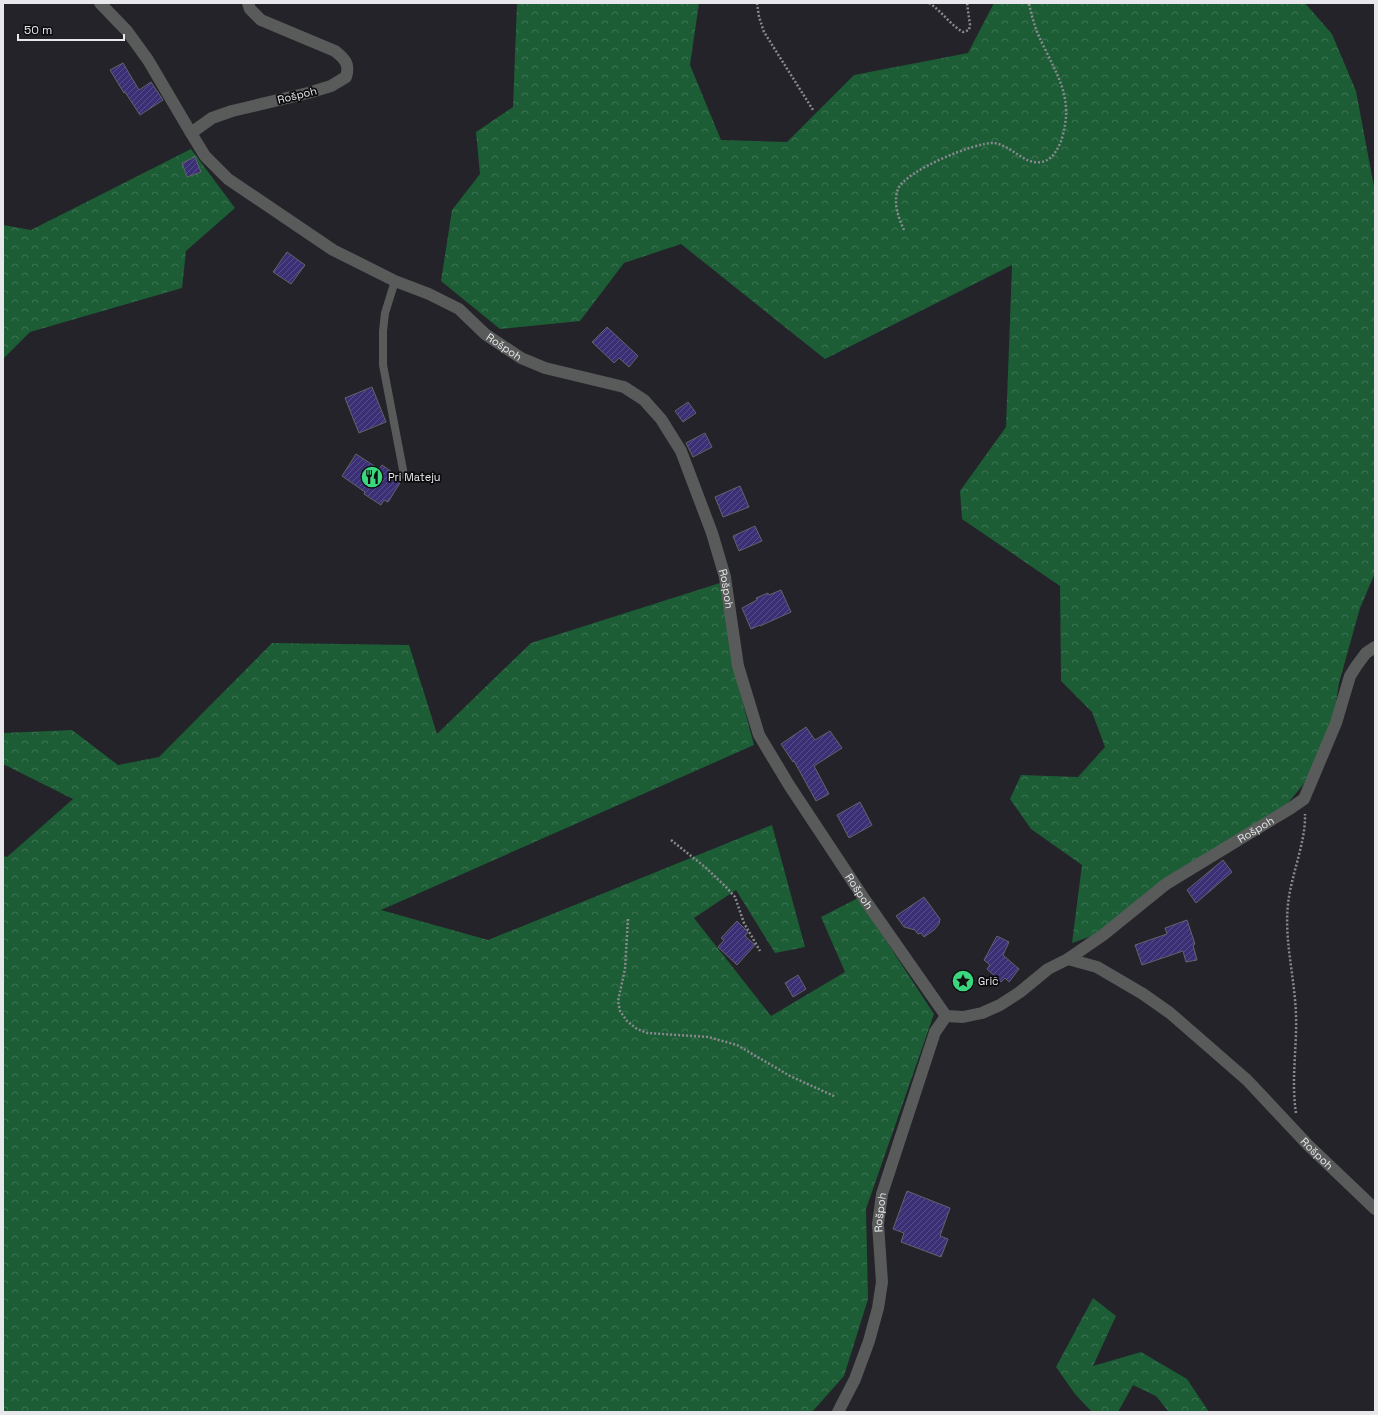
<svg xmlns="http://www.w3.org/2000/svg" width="1378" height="1415" font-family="'Space Grotesk',sans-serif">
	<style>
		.forest { fill: url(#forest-crowns) }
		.building { fill: url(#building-hatch); stroke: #63636a }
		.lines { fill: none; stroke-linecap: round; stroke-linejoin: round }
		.path { stroke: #89898e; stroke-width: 2.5; stroke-dasharray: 2 2; stroke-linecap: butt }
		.lane { stroke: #585b59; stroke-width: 8 }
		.street { stroke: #585b59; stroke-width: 12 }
		.labels { text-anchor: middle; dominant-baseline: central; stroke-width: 3.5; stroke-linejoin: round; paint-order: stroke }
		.street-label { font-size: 11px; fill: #e8e8ec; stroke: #0c0c0f }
		.poi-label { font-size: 11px; fill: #e8e8ec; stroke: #0c0c0f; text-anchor: start }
	</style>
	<defs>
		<pattern id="forest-crowns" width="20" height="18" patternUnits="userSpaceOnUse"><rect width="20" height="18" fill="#1c5d36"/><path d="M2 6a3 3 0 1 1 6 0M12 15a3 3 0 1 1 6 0" fill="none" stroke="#3d7453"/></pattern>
		<pattern id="building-hatch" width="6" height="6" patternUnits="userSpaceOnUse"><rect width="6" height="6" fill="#3b3076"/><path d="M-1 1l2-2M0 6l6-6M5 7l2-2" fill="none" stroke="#574e8a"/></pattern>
	</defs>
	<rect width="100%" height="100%" fill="#232329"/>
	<path class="forest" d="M517,3h182l-9,62 31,75 66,2 67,-67 114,-22 26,-50h311l27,31 24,57 19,101v381l-15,35 -21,75 -6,40 -23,53 -26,32 -187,126 -25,9 10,-78 -51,-36 -21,-30 11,-24 57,2 27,-30 -13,-35 -31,-31 -1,-95 -98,-67 -2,-28 46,-64 6,-162 -187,94 -144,-115 -57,19 -44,58 -80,8 -59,-48 11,-71 28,-36 -4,-42 37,-25z
		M191,149l44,59 -49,43 -4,37 -152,44 -27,27v-134l28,5z
		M720,583l13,83 21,79 -373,165 107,30 284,-115 33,122 -30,6 -39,-63 -42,28 77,98 74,-44 -24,-55 37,-19 76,116 -68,195 2,90 -24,77 -32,36h-809v-556l4,1 66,-58 -70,-35v-31l69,-3 46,35 41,-8 113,-114 137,2 28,89 94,-91z
		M1093,1298l23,18 -23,50 48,-14 46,27 22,33h-40l-13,-16 -23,-11 -15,27h-26l-17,-18 -19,-27z"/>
	<path class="building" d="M123,63l16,27 12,-8 12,18 -23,15 -15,-23 -1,1 -14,-23z
		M195,157l6,15 -14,5 -5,-14z
		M287,252l18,13 -14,19 -18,-12z
		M607,327l31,29 -9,11 -10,-9 -5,5 -22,-21z
		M372,387l14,35 -27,11 -14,-35z
		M688,402l8,11 -13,9 -8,-11z
		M705,433l7,14 -19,10 -7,-14z
		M356,454l23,15 3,-4 17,12 1,1 -3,3 3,2 -12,19 -4,-2 -3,5 -17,-11 1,-2 -23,-16z
		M740,486l9,21 -26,10 -8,-20z
		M755,526l7,15 -23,10 -6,-15z
		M781,590l10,22 -31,14v-1l-9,4 -9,-21 15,-8 -1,-2 12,-5 1,2z
		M806,727l9,13 15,-9 12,17 -28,18 15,28 -13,7 -22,-40 -1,1 -12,-18z
		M860,802l12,23 -23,13 -12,-23z
		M1223,860l9,12 -36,31 -9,-13z
		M924,897l16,22 -1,5 -5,6 -10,7 -3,-4 -3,1 -3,-4 -11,-3 -8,-11z
		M1187,920l8,24 -2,1 4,15 -11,2 -3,-11 -41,14 -7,-20 32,-11 -2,-6z
		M737,921l11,11 -3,4 10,9 -18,20 -19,-18 6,-7 -3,-2z
		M997,936l12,6 -6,13 16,14 -10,13 -4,-4 -4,4 -14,-13 3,-4 -6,-5z
		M798,975l8,14 -13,8 -8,-14z
		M907,1191l43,17 -10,28 8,3 -7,18 -40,-15 3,-9 -11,-4z"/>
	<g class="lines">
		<path class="path" d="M757,3l2,14 5,15 49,78
			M929,3c13,8 21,22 34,29l6,-2 1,-5 -3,-22
			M904,230c-6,-13 -11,-28 -6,-41 7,-18 77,-47 96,-46 17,2 30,22 47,19 11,-1 18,-14 21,-24 11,-37 -2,-58 -17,-89 -8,-15 -13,-30 -16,-46
			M671,840l34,27 20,19 10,11 9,26 16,28
			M628,919l-3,50 -7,32 2,10 7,10 10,8 10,4 61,4 29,8 53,31 44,20
			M1296,1113c-5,-33 1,-65 0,-97 -1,-38 -12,-75 -8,-112 3,-29 18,-62 17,-90"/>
		<path class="lane" d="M395,281l-10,32 -2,18v34l21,110"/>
		<g class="street">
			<path d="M100,3l27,28 21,29 43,73"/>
			<path id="s1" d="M248,3l2,6 11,11 74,31c10,8 15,13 11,26l-15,9 -23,7 -76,18 -20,7 -21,15 14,23 23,23 105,71 62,31 34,13 30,15 26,25 36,24 24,10 79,19 20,13 17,19 20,32 31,82 13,44 13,89 21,69 30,50 76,115 81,116"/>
			<path id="s2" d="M1068,959l29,8 46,27 27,19 77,67 61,65 67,64"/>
			<path id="s3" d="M946,1016l17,1 19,-4 18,-8 20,-13 28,-23 20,-10 35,-24 63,-51 125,-76 13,-9 32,-76 14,-47 7,-11 9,-12 9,-6"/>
			<path id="s4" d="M838,1412l17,-33 14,-38 9,-33 4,-26 -4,-58 4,-30 53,-162 11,-16"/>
		</g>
	</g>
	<defs>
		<g id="restaurant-disc" transform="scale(1.15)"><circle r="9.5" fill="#3bd77e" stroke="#0c0c0f"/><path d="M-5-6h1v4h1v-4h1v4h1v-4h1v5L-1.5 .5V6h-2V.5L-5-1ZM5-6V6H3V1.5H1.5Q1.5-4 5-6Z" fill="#111"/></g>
		<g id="sight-disc" transform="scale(1.15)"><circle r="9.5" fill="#3bd77e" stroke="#0c0c0f"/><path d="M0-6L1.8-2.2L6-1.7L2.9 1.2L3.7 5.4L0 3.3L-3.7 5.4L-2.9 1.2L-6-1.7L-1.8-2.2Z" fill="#111"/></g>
	</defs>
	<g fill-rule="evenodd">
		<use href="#restaurant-disc" x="372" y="477"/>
		<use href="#sight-disc" x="963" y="981"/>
	</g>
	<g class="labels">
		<g class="street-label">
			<text transform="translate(297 95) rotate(-14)">Rošpoh</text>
			<text stroke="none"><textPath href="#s1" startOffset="684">Rošpoh</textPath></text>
			<text stroke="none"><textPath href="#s1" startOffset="1044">Rošpoh</textPath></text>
			<text stroke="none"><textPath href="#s3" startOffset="367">Rošpoh</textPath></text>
			<text stroke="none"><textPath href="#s1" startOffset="1380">Rošpoh</textPath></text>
			<text stroke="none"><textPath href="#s2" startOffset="320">Rošpoh</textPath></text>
			<text stroke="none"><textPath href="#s4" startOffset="208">Rošpoh</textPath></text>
		</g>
		<g class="poi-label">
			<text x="388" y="477">Pri Mateju</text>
			<text x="978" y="981">Grič</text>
		</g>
	</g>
	<rect width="1378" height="1415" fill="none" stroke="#e8e8ec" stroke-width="8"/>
	<path d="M18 34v6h106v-6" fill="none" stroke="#e8e8ec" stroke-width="2"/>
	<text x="24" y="34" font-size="12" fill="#e8e8ec" stroke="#0c0c0f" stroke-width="3" paint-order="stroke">50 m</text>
</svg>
